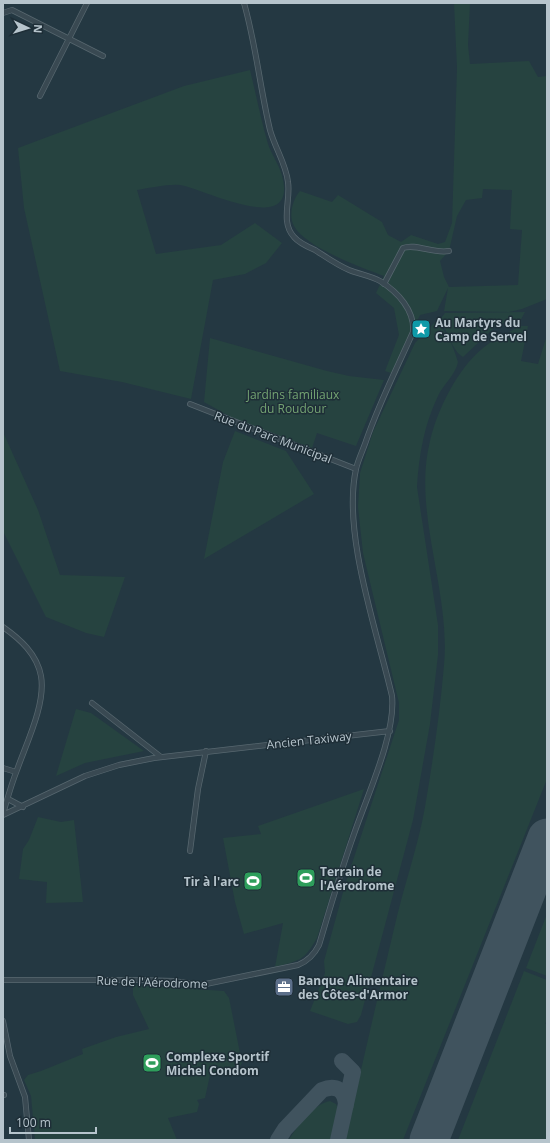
<svg xmlns="http://www.w3.org/2000/svg" width="550" height="1143" font-family="'Open Sans',sans-serif">
	<style>
		.green { fill: #264340; fill-rule: evenodd }
		.lines { fill: none; stroke-linecap: round; stroke-linejoin: round }
		.taxiway { stroke: #40535e; stroke-width: 16 }
		.runway { stroke: #40535e; stroke-width: 39 }
		.street-casing { stroke: #57676f; stroke-width: 6 }
		.street { stroke: #394952; stroke-width: 4.5 }
		.labels { text-anchor: middle; dominant-baseline: central; stroke-width: 3; stroke-linejoin: round; paint-order: stroke }
		.poi-label { font-size: 12px; font-weight: bold; fill: #b6c4cc; stroke: #1e2e37; text-anchor: start }
		.park-label { font-size: 12px; fill: #73a372; stroke: #1e2e37 }
		.street-label { font-size: 12px; fill: #b6c4cc; stroke: #1e2e37 }
	</style>
	<rect width="100%" height="100%" fill="#243842"/>
	<path class="green" d="M454,3h16l-2,42 2,19 59,-3 9,16 9,-1v223l-25,10 -13,3 -65,-1 4,-23 -11,23 -17,4 -29,58 -6,-2 14,-36 -5,-27 -18,-15 8,-17c-22,-8 -79,-29 -90,-50 -6,-11 -1,-27 6,-35l32,11 6,-7 44,27 6,13 13,7 10,-7 27,9 7,-2 7,-19 5,-155zM483,189l29,1 -2,39 12,1 -4,55 -69,2 -5,-10 -4,-16 9,-10 8,-35 9,-16 16,-2z
		M250,70c6,24 11,50 18,74 4,12 13,23 15,36 12,57 -81,8 -103,5 -13,-1 -30,3 -43,5l19,64 65,-9 34,-22 27,20 -16,20 -21,11 -32,6 -22,119 -69,-17 -62,-11 -36,-163 -6,-60 166,-62z
		M525,312l-5,9 -11,-1 -14,7 -32,30c-12,-7 -14,-26 -24,-36l6,-8z
		M435,322c12,7 19,27 23,40 -2,12 -15,23 -20,34 -14,29 -19,59 -21,91l21,138v30l-8,69 -17,96 -52,195 -4,7 -9,2 -38,-13 15,-38 -1,-12 21,-76 54,-165v-17l-36,-150 -5,-46 2,-34 13,-41 42,-89z
		M520,326h8l-7,35 17,3 9,-29v444l-144,361h-58c16,-70 32,-141 49,-211 9,-41 24,-82 31,-122 8,-47 15,-95 19,-142 7,-74 -32,-153 -14,-224 7,-31 28,-73 53,-93 10,-9 25,-15 37,-22z
		M210,338l117,33 22,5 35,4 -28,66 -39,-13 -5,15 -81,-31 -27,-15z
		M235,431l51,20 28,43 -110,65 19,-97z
		M3,432l35,78 22,65 65,2 -21,60 -18,-4 -40,-16 -43,-86z
		M76,709l15,4 53,38 -59,12 -29,13z
		M364,789l-47,149c-14,24 -17,22 -42,29l8,-44 -39,11 -9,-32 -12,-64 38,-4 -3,-8z
		M38,817l23,5 13,-2 9,82 -37,1 1,-21 -28,-3 4,-30 6,-9z
		M547,914v62l-21,-8z
		M524,971l23,9v40l-2,4h2v116h-89z
		M133,985l91,6 5,7 13,65 -4,6 -3,-1 -25,7 -5,23 -8,2 2,4 -2,8 -29,6 9,22h-142l-4,-44 -7,-16 4,-5 13,-4 42,-17 -1,-5 34,-12 33,-8 -16,-34z
		M330,1101l6,3 3,7 -7,29h-43c8,-14 24,-36 41,-39z"/>
	<g class="lines">
		<path class="taxiway" d="M278,1140l7,-11 37,-39c14,-6 23,0 24,15
			M338,1140l15,-68 -11,-11"/>
		<path class="runway" d="M429,1140l118,-302"/>
		<g class="street-casing">
			<path id="street" d="M3,13l9,-3 91,46
				M40,96l47,-93
				M384,284l19,-36c13,-5 30,6 46,3
				M190,404l166,65
				M3,627c17,12 34,27 38,49 5,28 -15,68 -24,94 -6,15 -10,30 -14,44
				M92,703l69,54
				M3,768l13,4
				M8,799l15,8
				M3,815l82,-39 34,-11 35,-7 236,-27
				M190,851l8,-62 8,-38
				M3,980h135l35,1 28,4 97,-20c10,-4 16,-10 21,-20 11,-37 22,-75 35,-111 13,-38 42,-100 38,-138 -15,-65 -50,-163 -36,-227 2,-9 7,-19 10,-28 13,-38 31,-73 47,-109 2,-21 -15,-40 -33,-51 -9,-5 -21,-7 -31,-11 -12,-5 -23,-13 -34,-20 -7,-3 -16,-7 -21,-13 -14,-15 -3,-37 -6,-55 -2,-18 -13,-34 -18,-52 -10,-42 -14,-85 -26,-127
				M3,1021l7,35 15,41 4,43
				M3,1095h1"/>
		</g>
		<use href="#street" class="street"/>
	</g>
	<defs>
		<g id="sight-square" transform="scale(1)"><rect x="-9" y="-9" width="18" height="18" rx="4" fill="#0f9aa8" stroke="#1e2e37"/><path d="M0-6L1.8-2.2L6-1.7L2.9 1.2L3.7 5.4L0 3.3L-3.7 5.4L-2.9 1.2L-6-1.7L-1.8-2.2Z" fill="#fff"/></g>
		<g id="stadium-square" transform="scale(1)"><rect x="-9" y="-9" width="18" height="18" rx="4" fill="#2e9e5b" stroke="#1e2e37"/><path d="M0-5a6.5 5 0 1 0 0 10a6.5 5 0 1 0 0-10ZM-3.5-1.8h7v3.6h-7Z" fill="#fff"/></g>
		<g id="office-square" transform="scale(1)"><rect x="-9" y="-9" width="18" height="18" rx="4" fill="#5c6f8a" stroke="#1e2e37"/><path d="M-6-3h4V-5.5h4V-3h4V5H-6ZM-1-4.5V-3h2v-1.5ZM-6 0V1H6V0Z" fill="#fff"/></g>
	</defs>
	<g fill-rule="evenodd">
		<use href="#sight-square" x="421" y="329"/>
		<use href="#stadium-square" x="306" y="878"/>
		<use href="#stadium-square" x="253" y="881"/>
		<use href="#office-square" x="284" y="987"/>
		<use href="#stadium-square" x="152" y="1063"/>
	</g>
	<g class="labels">
		<g class="poi-label">
			<text x="435" y="322">Au Martyrs du<tspan x="435" dy="14">Camp de Servel</tspan></text>
			<text x="320" y="871">Terrain de<tspan x="320" dy="14">l'Aérodrome</tspan></text>
			<text x="239" y="881" text-anchor="end">Tir à l'arc</text>
			<text x="298" y="980">Banque Alimentaire<tspan x="298" dy="14">des Côtes-d'Armor</tspan></text>
			<text x="166" y="1056">Complexe Sportif<tspan x="166" dy="14">Michel Condom</tspan></text>
		</g>
		<g class="park-label">
			<text x="293" y="394">Jardins familiaux<tspan x="293" dy="14">du Roudour</tspan></text>
		</g>
		<g class="street-label">
			<text transform="translate(273 437) rotate(21)">Rue du Parc Municipal</text>
			<text transform="translate(309 740) rotate(-6)">Ancien Taxiway</text>
			<text transform="translate(152 982) rotate(2)">Rue de l'Aérodrome</text>
		</g>
	</g>
	<rect width="550" height="1143" fill="none" stroke="#b6c4cc" stroke-width="8"/>
	<g transform="translate(28 28) rotate(94)" stroke="#1e2e37" stroke-width="3" paint-order="stroke">
	<path d="M0-3L7 15L0 10L-7 15Z" fill="#b6c4cc"/>
	<text y="-6" font-size="11" font-weight="bold" text-anchor="middle" fill="#b6c4cc">N</text>
	</g>
	<path d="M10 1127v6h86v-6" fill="none" stroke="#b6c4cc" stroke-width="2"/>
	<text x="16" y="1127" font-size="12" fill="#b6c4cc" stroke="#1e2e37" stroke-width="3" paint-order="stroke">100 m</text>
</svg>
